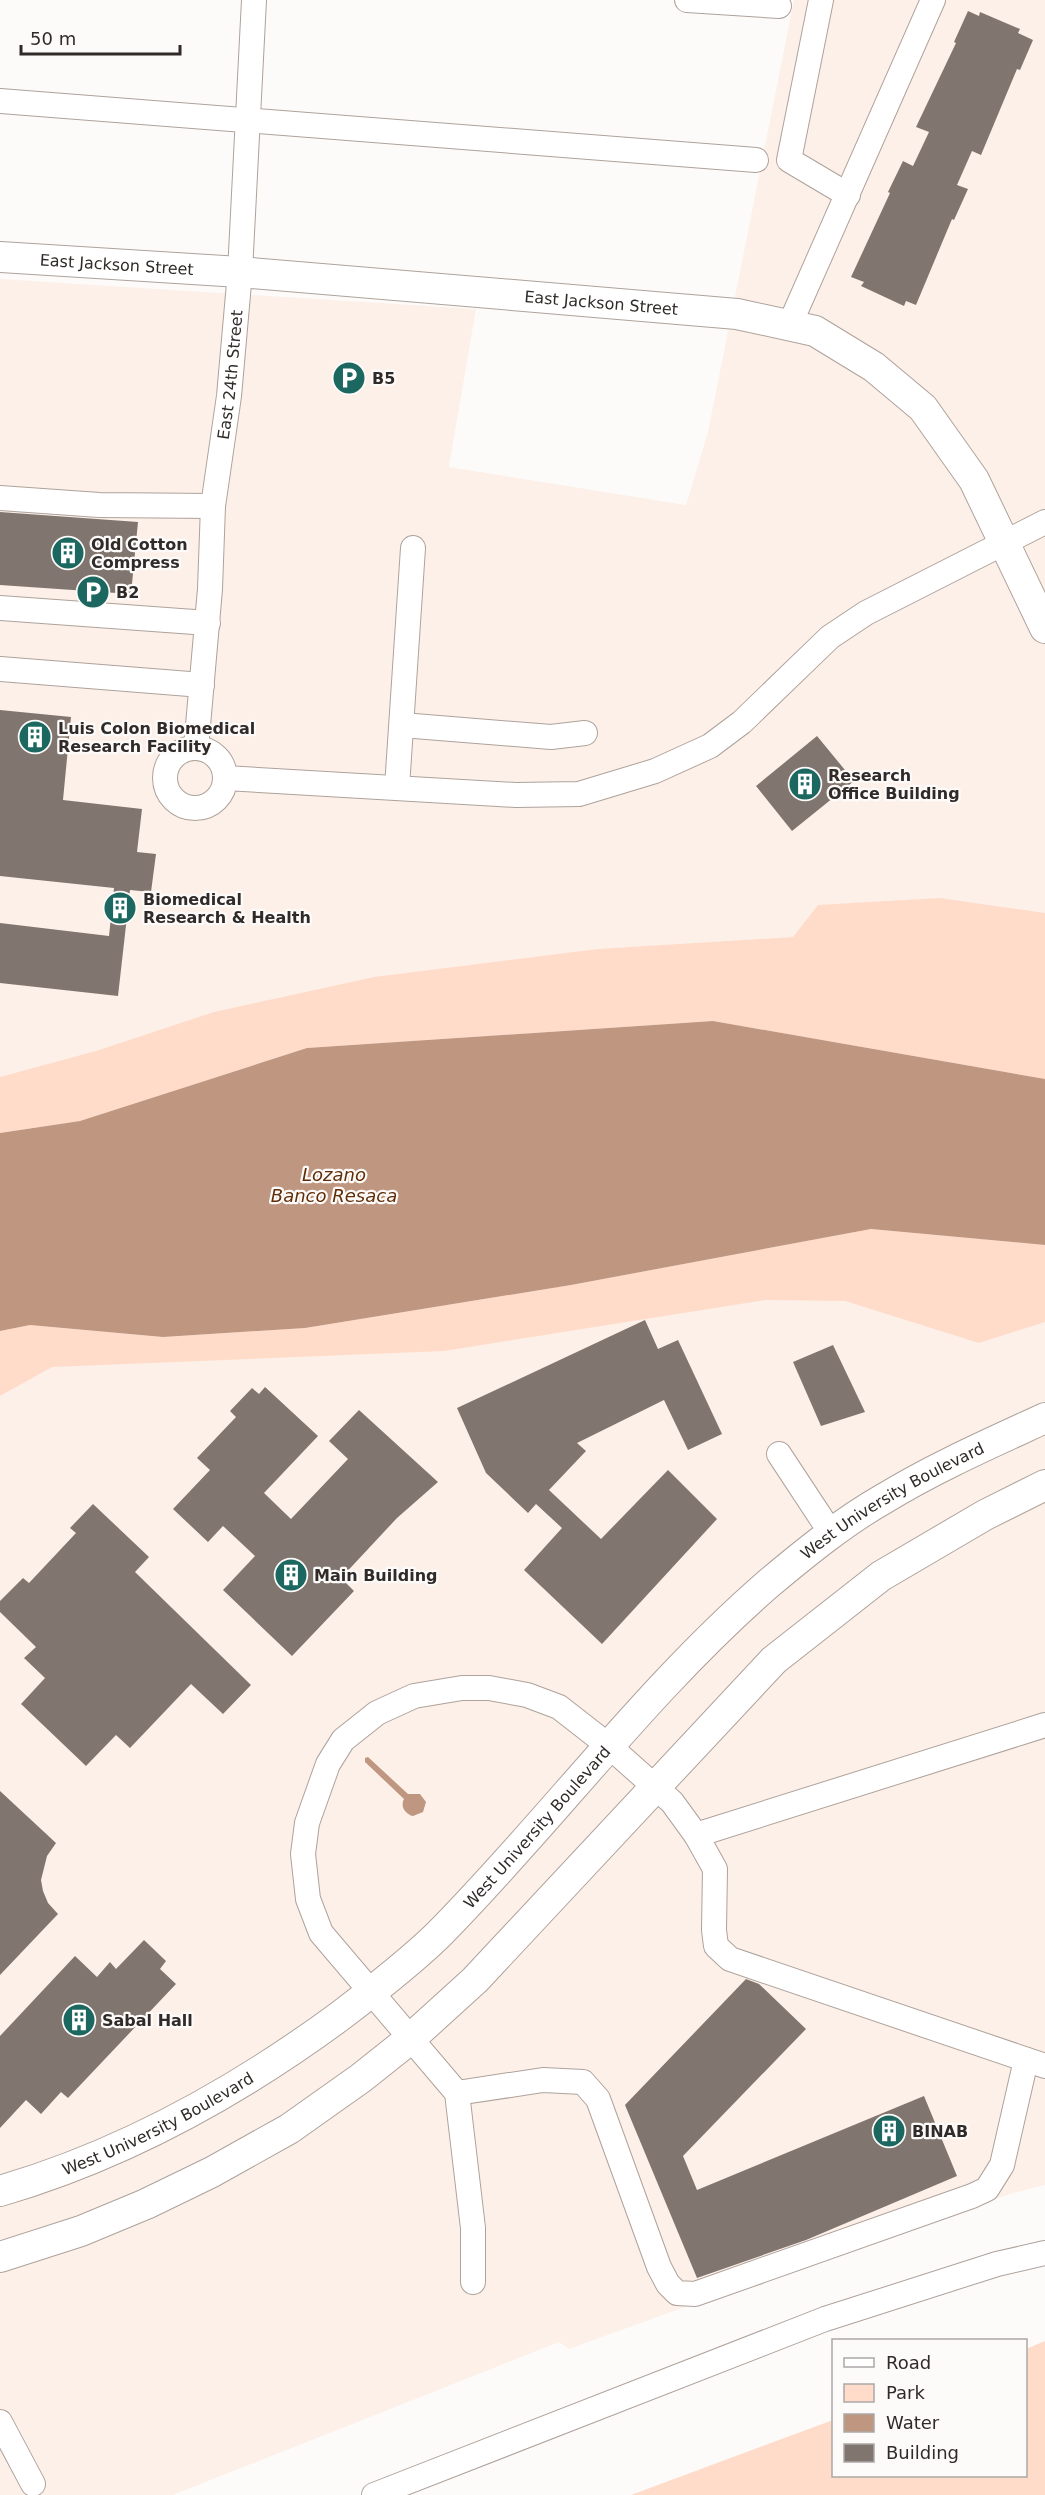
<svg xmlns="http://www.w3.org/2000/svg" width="1045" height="2495" font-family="'DejaVu Sans',sans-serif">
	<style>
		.built { fill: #fdf0e9 }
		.green { fill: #ffdcc9 }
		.water { fill: #bf9680 }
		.building { fill: #81766f }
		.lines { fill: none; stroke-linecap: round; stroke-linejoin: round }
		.minor-casing { stroke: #aea29b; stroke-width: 26 }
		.major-casing { stroke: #aea29b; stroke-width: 32 }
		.minor { stroke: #fff; stroke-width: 24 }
		.major { stroke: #fff; stroke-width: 30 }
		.labels { text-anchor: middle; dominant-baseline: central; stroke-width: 4.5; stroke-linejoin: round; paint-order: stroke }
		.street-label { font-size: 16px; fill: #302b29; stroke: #fdfbf9 }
		.poi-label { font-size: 16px; font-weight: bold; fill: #302b29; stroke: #fdfbf9; text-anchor: start }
		.water-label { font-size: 18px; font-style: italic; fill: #612d07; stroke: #fdfbf9 }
	</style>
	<rect width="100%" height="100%" fill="#fdfbf9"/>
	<path class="built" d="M794,0h251v2185l-28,7 -114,36 -334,121 -10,-7 -386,153h-173v-2216l476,30 -27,158 237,38 22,-73z"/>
	<path class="green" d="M940,898l105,15v166l-332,-58 -406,27 -227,73 -80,12v-56l96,-26 118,-39 160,-35 224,-28 195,-12 25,-32z
		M871,1229l174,16v77l-66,21 -134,-42 -79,-1 -322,51 -392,16 -52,29v-65l30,-6 133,12 142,-9 266,-43z
		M1045,2341v154h-414l202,-75 1,56h192v-127z"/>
	<path class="water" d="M713,1021l332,58v166l-174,-16 -300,56 -266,43 -142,9 -133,-12 -30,6v-198l80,-12 227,-73z
		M368,1757l40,37h12l6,8 -3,10 -10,4c-8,-2 -13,-10 -9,-17l-39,-37v-4z"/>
	<path class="building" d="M968,11l11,5 1,-4 40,17 -2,4 15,7 -13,30 -3,-1 -36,86 -9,-4 -15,34 11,4 -14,31 -2,-1 -36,86 -10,-4 -2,5 -43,-20 3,-4 -13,-5 39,-84 -2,-1 15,-31 10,5 16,-34 -13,-5 40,-84 -2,-1z
		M0,512l138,10 -7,72 -131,-9z
		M0,710l71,7 -8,83 79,9 -5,43 19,2 -5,38 -21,-2 -12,106 -118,-13v-60l109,13 5,-48 -114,-12z
		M817,736l37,45 -62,50 -36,-45z
		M645,1320l13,29 20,-9 44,94 -34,16 -24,-50 -87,43 9,8 -37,39 52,49 67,-69 49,49 -115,125 -78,-74 38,-42 -26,-24 -8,9 -42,-40 -29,-65z
		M833,1345l32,67 -44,14 -28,-64z
		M265,1387l53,49 -54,57 27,26 57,-60 -19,-18 30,-31 79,72 -41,36 -56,60 13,13 -62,65 -69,-66 32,-34 -32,-30 -15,16 -35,-33 37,-39 -13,-12 39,-41 -6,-6 22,-23 7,6z
		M93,1504l56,53 -14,15 116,113 -28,29 -32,-30 -61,64 -14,-13 -30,31 -65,-62 24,-26 -21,-20 12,-11 -36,-35v-11l23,-23 6,5 47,-50 -6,-5z
		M0,1791l56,52 -9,13 -6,24 2,11 5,12 10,11 -58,61z
		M144,1940l22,21 -6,8 16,15 -108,114 -7,-6 -20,22 -15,-14 -26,28v-92l75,-80 22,21 13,-15 6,7z
		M746,1979l13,5 47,45 -123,127 14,34 227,-94 33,80 -151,64 -109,38 -72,-173z"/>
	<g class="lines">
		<g class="minor-casing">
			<g id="minor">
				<path d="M687,0l92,6"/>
				<path d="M821,0l-32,160 59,35"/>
				<path d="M0,101l756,59"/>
				<path d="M790,324l143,-324"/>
				<path d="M0,498l99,7 114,1"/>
				<path d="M0,608l208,15"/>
				<path d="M0,669l202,16"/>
				<path d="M402,725l149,12 34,-4"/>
				<circle cx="195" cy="778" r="30"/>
				<path id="s1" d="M196,748l14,-159 3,-83 16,-110 11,-124 14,-272"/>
				<path d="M225,778l291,17 63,-1 76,-23 55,-25 32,-24 88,-85 36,-24 179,-91"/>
				<path d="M397,787l16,-239"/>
				<path d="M779,1454l52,79"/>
				<path d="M696,1835l19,34 -1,61 2,16 14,13 315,107"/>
				<path d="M457,2093l86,-13 40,2 15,17 61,168 9,17 9,9 18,1 277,-98 15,-7 15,-24 24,-105"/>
				<path d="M473,2282v-54l-16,-135 -136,-160 -13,-34 -5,-45 4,-31 21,-59 15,-24 34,-27 37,-17 48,-8h27l38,7 32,12 50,39 63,56 24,33 349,-110"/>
				<path d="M0,2422l33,62"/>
				<path d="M374,2495l451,-176 172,-55 48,-11"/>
			</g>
		</g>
		<g class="major-casing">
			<g id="major">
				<path id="s2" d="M0,257l240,15 497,42 78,17 59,36 49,41 51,72 71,148"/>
				<path id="s3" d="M0,2191c123,-36 237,-99 340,-175 33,-25 67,-51 97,-80 113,-114 209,-246 331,-352 37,-31 75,-62 117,-86 51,-31 106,-55 160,-80"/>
				<path d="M0,2257l81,-26 65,-27 66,-32 77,-43 72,-51 49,-39 65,-59 299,-320 107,-84 104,-61 60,-30"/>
			</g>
		</g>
		<use href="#minor" class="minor"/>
		<use href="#major" class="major"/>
	</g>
	<defs>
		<g id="parking-disc" transform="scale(1.725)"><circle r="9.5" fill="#1c6760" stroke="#fdfbf9"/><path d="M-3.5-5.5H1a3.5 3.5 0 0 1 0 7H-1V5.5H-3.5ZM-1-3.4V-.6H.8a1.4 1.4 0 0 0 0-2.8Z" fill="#fff"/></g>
		<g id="building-disc" transform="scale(1.725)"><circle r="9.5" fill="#1c6760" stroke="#fdfbf9"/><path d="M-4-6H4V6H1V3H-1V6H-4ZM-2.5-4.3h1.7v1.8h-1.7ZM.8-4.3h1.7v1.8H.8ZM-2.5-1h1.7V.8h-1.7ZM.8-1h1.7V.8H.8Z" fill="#fff"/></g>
	</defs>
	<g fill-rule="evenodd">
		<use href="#parking-disc" x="349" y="378"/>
		<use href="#building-disc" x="68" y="553"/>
		<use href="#parking-disc" x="93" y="592"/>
		<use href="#building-disc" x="35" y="737"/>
		<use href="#building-disc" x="805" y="784"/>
		<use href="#building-disc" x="120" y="908"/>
		<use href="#building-disc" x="291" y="1575"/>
		<use href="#building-disc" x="79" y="2020"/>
		<use href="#building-disc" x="889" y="2131"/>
	</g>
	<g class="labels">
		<g class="street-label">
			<text stroke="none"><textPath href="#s2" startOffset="117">East Jackson Street</textPath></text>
			<text stroke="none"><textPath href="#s2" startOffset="603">East Jackson Street</textPath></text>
			<text stroke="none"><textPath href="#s1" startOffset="375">East 24th Street</textPath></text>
			<text stroke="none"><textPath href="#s3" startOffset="1144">West University Boulevard</textPath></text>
			<text stroke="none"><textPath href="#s3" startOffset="658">West University Boulevard</textPath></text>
			<text stroke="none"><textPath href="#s3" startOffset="172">West University Boulevard</textPath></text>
		</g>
		<g class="poi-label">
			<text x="372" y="378">B5</text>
			<text x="91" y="544">Old Cotton<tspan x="91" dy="18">Compress</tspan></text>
			<text x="116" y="592">B2</text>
			<text x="58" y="728">Luis Colon Biomedical<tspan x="58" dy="18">Research Facility</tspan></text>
			<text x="828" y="775">Research<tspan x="828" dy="18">Office Building</tspan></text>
			<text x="143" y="899">Biomedical<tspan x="143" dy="18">Research &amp; Health</tspan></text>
			<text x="314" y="1575">Main Building</text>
			<text x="102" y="2020">Sabal Hall</text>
			<text x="912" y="2131">BINAB</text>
		</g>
		<g class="water-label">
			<text x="334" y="1174">Lozano<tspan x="334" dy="21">Banco Resaca</tspan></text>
		</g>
	</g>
	<rect x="832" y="2339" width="195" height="138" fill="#fdfbf9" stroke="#aba8a6" stroke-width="1.5"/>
	<rect x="844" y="2358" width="30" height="9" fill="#ffffff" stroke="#aba8a6" stroke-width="1.5"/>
	<text x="886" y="2369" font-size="18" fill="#302b29">Road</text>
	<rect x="844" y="2384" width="30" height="18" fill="#ffdcc9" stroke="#aba8a6" stroke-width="1.5"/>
	<text x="886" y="2399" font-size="18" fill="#302b29">Park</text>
	<rect x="844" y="2414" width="30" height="18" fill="#bf9680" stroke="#aba8a6" stroke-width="1.5"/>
	<text x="886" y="2429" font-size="18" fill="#302b29">Water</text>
	<rect x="844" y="2444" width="30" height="18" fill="#81766f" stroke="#aba8a6" stroke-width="1.5"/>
	<text x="886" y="2459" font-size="18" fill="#302b29">Building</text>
	<path d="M21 45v9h159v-9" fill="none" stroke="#302b29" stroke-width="3"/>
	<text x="30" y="45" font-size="18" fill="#302b29" stroke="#fdfbf9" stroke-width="4.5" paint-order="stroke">50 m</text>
</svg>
